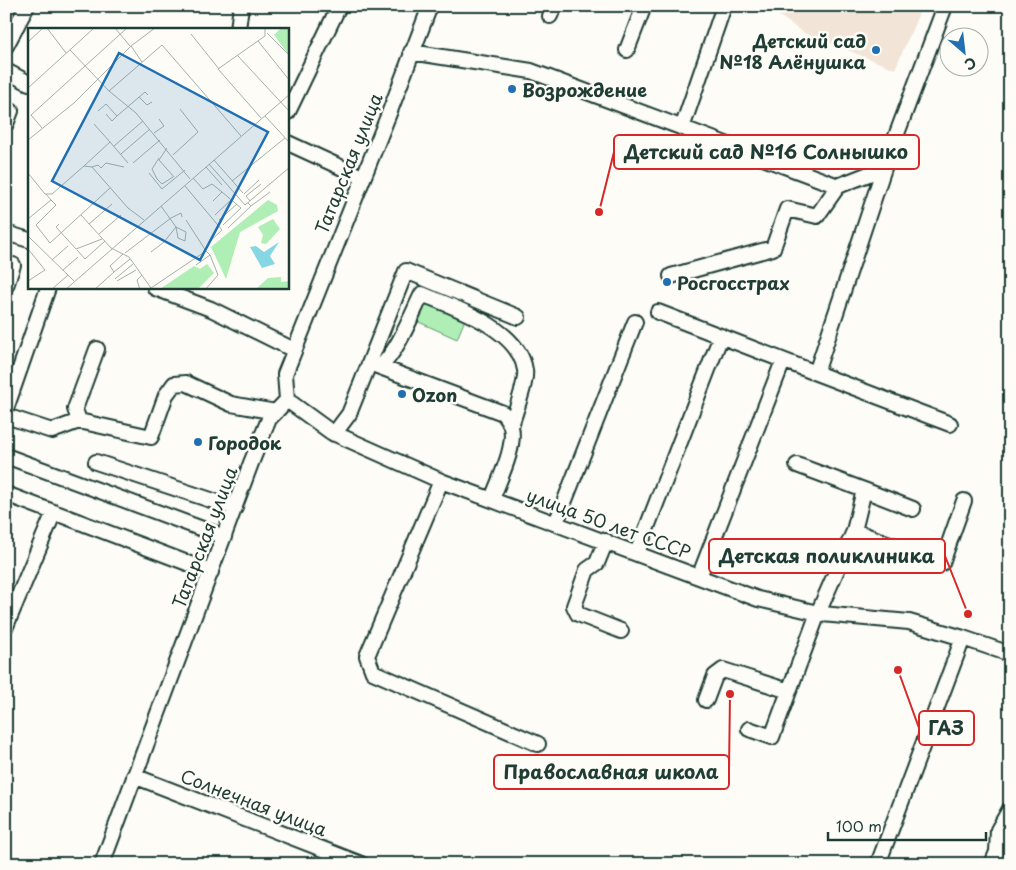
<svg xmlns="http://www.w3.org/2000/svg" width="1016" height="870" font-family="'Playpen Sans',sans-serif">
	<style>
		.built { fill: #f2e4d6 }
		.garden { fill: #afeeb5; stroke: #679674 }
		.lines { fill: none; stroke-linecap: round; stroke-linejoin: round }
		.minor-casing { stroke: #1f3d34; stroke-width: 18 }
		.minor { stroke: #fdfcf7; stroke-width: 14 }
		.poi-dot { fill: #1f6fb2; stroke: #fdfcf7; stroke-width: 2 }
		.labels { text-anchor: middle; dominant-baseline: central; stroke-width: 5; stroke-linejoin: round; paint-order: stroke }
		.poi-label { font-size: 18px; font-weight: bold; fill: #1f3d34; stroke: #fdfcf7; text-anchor: start }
		.street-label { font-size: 18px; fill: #1f3d34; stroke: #fdfcf7 }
		.inset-road { fill: none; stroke: #a4b0a9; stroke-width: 1 }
		.view { fill: #1f6fb2; fill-opacity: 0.15; stroke: #1f6fb2; stroke-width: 2.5 }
		.inset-edge { fill: none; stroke: #1f3d34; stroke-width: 2.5 }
		.leader { fill: none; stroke: #d62828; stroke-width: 2 }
		.callout-dot { fill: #d62828; stroke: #fdfcf7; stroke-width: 2 }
		.callout { fill: #fdfcf7; stroke: #d62828; stroke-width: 2 }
		.callout-label { font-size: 19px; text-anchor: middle; font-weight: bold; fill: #1f3d34 }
	</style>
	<rect width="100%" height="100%" fill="#fdfcf7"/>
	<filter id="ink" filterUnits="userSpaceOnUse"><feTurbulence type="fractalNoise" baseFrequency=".02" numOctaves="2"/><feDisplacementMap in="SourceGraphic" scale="10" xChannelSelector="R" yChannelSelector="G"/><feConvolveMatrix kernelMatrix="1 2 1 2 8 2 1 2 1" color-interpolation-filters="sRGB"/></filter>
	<g filter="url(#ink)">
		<path class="built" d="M766,6h156l-27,63 -93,-37z"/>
		<path class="garden" d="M422,297l44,20 -9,22 -45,-20z"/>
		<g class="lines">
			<g class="minor-casing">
				<path id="minor" d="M550,16l4,-10
					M238,29l3,-23
					M6,46l21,-40
					M627,50l17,-44
					M411,52l120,19 307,115 46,-18 61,-162
					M6,71l23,12
					M288,112l51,-106
					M6,124l5,-13
					M682,128l42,-122
					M288,143l74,34
					M884,168l-68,205 134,51
					M6,233l23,7
					M671,276l102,-28 14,-39 30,7 21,-30
					M6,286l7,-21
					M155,288l56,21 83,41
					M658,312l158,61
					M97,349l-22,60 4,12 72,16 15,-42 8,-11 12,-1 45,21 45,8
					M372,364l131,49c3,4 7,9 8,14 5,20 -12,53 -19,72
					M380,367c18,-16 31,-51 42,-73 34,14 97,35 103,76 2,12 -10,42 -14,56
					M287,400l44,32 110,49 317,118 64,15 87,8 54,16 47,16
					M6,409l42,-121
					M6,416l46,15 27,-10
					M334,434l15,-20 57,-143 112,46
					M6,456l218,81
					M96,462l139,46
					M797,465l67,25
					M441,481l-74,175 6,16 165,72
					M6,494l205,78
					M556,523l79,-201
					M854,531l10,-41 49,19
					M606,541l-9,22 -10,7 -13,36 4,8 43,17
					M637,553l84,-217
					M699,577l84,-216
					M6,626l48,-114
					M706,700l9,-24 8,-6 66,21
					M749,729l23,8 46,-124 36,-82 88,32 22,-62
					M134,776l227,88
					M102,864l149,-401 18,-44 18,-19 -2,-26 105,-263 40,-105
					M878,864l85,-226
					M992,864l5,-12 1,-22 12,-21"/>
			</g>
			<use href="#minor" class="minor"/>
		</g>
	</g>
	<g class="poi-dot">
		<circle cx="876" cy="50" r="5"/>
		<circle cx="512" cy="89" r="5"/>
		<circle cx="667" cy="282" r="5"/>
		<circle cx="402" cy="394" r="5"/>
		<circle cx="198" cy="442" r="5"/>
	</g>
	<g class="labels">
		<g class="poi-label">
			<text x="866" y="40" text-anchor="end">Детский сад<tspan x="866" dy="21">№18 Алёнушка</tspan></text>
			<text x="522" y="89">Возрождение</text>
			<text x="677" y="282">Росгосстрах</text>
			<text x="412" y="394">Ozon</text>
			<text x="208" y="442">Городок</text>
		</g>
		<g class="street-label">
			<text transform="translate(348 163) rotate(-68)">Татарская улица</text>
			<text transform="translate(609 523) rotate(20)">улица 50 лет СССР</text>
			<text transform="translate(204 537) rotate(-69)">Татарская улица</text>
			<text transform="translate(254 802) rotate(21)">Солнечная улица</text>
		</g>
	</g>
	<g transform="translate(28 28)">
		<rect width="261" height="261" fill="#fdfcf7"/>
		<path d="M240,172l9,5 1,6 -38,21 -14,47 -15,-32zM245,191l7,10 -14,15 -5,-1 2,-8 -5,-8zM179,236l7,9 -16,16h-38l34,-23 6,3zM253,249v5l8,-1v8h-33l12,-11z" fill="#afeeb5"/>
		<path d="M253,0h8v27l-15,-20z" fill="#afeeb5"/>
		<path d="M251,214l-9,14 5,8 -13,4 -12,-21 6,-1 8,6z" fill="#87d6e3"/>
		<path class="inset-road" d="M19,0l19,25M87,0l15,18M239,5l23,23M163,6l28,35M230,13l32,40M0,14l15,-14M103,18l11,16M42,22l39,41 27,22 54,66M209,27l53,57M0,60l66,-60M81,63l53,-46 79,91M111,69l8,8 5,-3M70,83l8,-7 11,12 28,-24 3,3M78,86l6,7 5,-5M237,88l25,27M233,90l-43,-49 47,-33v-7M14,100l-11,-13 96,-87M126,105l10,-7 -5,-7M0,112l46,-37 57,-57 24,-18M82,114l18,21M86,118l29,-25M139,120l-8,12 15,17M93,126l29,-25M145,127l25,-23 -18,-23M131,130l-7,11 5,10 5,5 11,-7M186,132l29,33M105,135l27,-23M181,136l36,41 45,-38M56,138l26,-24 -16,-18M64,139l6,-2 3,3 5,-5 18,4M178,139l16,18M0,145l17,21h7l32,-28 8,1 36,41 16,12M121,145l13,16 23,-19M165,150l10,11 9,-5 10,8 -9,9M204,153l53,-43M157,158l37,44 -14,13M194,164l19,16 -18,17M216,166l15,-14M23,172l5,5 -20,20 14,18 60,-55M222,173l-4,-5 15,-12M223,178l19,-14M53,187l30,33 18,9 22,31 55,-37 -20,-31M187,187l17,-16M0,191l23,-19 -5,-6M191,192l18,-16M31,196l-3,3 20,22 26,-10M61,196l23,-20M148,199l10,5 -1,9 -7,-3zM200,200l23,-22 -3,-3M71,206l22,-19M0,208l46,45M0,221l17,21 -17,11M49,222l8,9 20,-18M123,224l13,-10 12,-15 -15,-21M97,225l46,-35 10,-5 1,4M95,226l-13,12 4,6 16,-13M24,232l16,-14M168,237l14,-10 -4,-4M35,242l15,-13M87,251l18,-15M89,253l19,-11M23,262l17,-15M37,262l225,-196M66,262l20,-18M112,262l-3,-10 5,-5M177,262l13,-15 -8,-20"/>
		<path class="view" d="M91,25l149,79 -68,128 -148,-79z"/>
		<rect width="261" height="261" class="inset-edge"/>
	</g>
	<path class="leader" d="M599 212L614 152M968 614L945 556M898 670L919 728M730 694L729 772"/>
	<g class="callout-dot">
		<circle cx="599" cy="212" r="5"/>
		<circle cx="968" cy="614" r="5"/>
		<circle cx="898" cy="670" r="5"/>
		<circle cx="730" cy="694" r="5"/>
	</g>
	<g class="callout">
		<rect x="614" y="135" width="305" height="34" rx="5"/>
		<rect x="709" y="539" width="236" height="34" rx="5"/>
		<rect x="919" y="711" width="55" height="34" rx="5"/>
		<rect x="494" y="755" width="235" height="34" rx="5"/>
	</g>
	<g class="callout-label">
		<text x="766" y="159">Детский сад №16 Солнышко</text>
		<text x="827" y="563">Детская поликлиника</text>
		<text x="946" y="735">ГАЗ</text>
		<text x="611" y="779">Православная школа</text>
	</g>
	<rect width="1016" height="870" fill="none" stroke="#fdfcf7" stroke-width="25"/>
	<rect x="12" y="12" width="991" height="845" fill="none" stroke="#1f3d34" stroke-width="2" filter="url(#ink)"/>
	<g transform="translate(964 52) rotate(152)"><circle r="24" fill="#fdfcf7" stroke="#a4b0a9"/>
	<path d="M0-4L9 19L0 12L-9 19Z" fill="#1f6fb2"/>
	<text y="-8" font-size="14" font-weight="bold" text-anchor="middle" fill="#1f3d34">С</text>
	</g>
	<path d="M828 832v8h158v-8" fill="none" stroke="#1f3d34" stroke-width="2.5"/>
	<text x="836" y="832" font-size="15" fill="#1f3d34" stroke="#fdfcf7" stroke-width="4" paint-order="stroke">100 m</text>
</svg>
